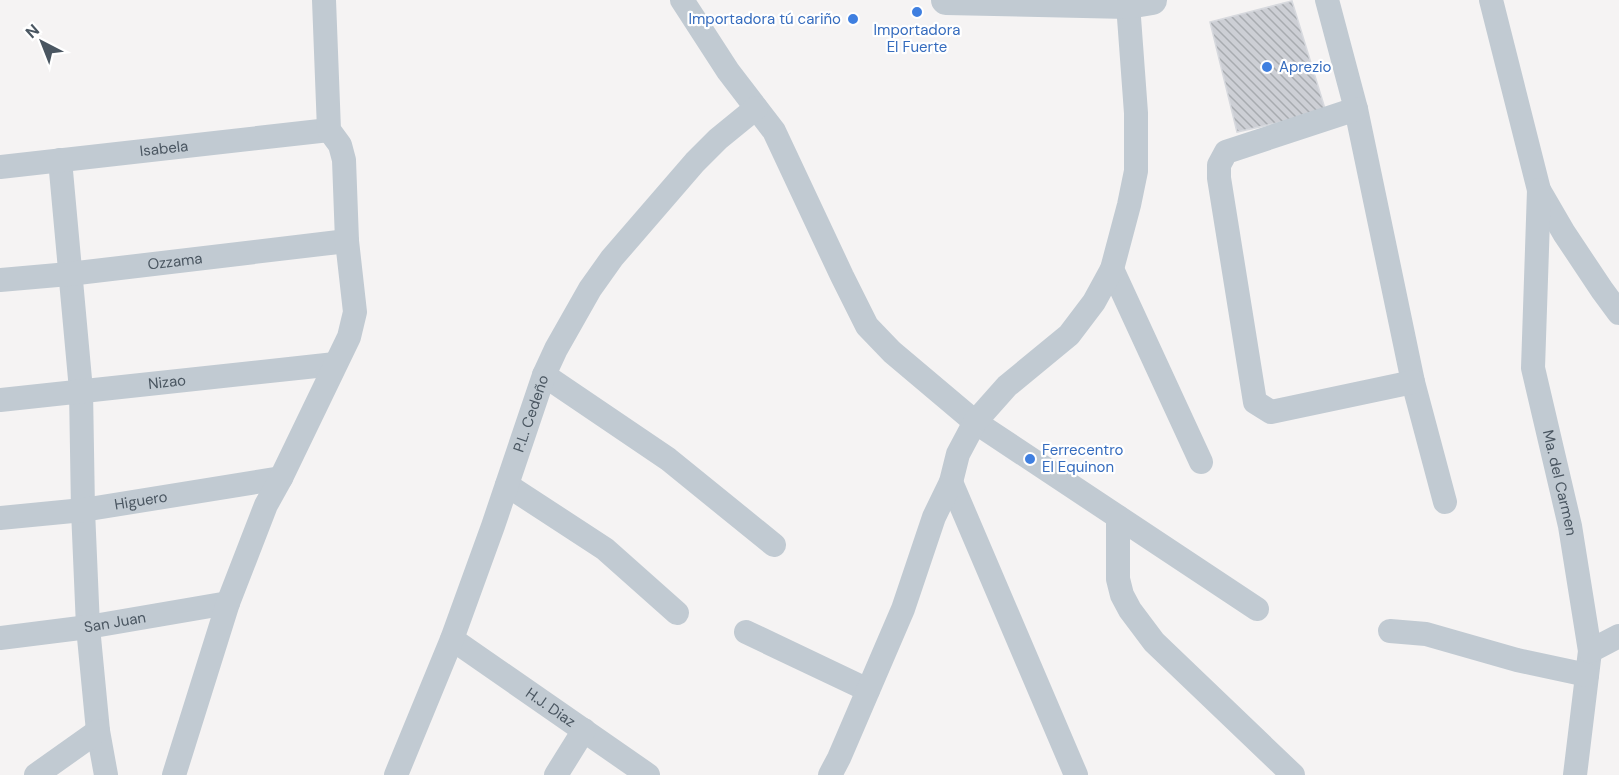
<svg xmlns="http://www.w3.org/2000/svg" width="1619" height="775" font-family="'DM Sans',sans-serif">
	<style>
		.building { fill: url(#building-back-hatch); stroke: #d7d9de; stroke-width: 1.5 }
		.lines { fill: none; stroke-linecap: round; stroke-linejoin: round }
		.minor { stroke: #c1cad2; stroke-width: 24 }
		.tertiary { stroke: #c1cad2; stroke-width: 30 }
		.shop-dot { fill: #3f7fe0; stroke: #fff; stroke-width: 2 }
		.labels { text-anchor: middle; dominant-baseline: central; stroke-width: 4.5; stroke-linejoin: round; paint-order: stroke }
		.shop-label { font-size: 15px; fill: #366cbe; stroke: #fff; text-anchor: start }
		.street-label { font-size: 15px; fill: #4a5661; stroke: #fff }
	</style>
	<defs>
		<pattern id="building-back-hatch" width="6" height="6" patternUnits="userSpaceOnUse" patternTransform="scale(1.5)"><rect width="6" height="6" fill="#cdcfd5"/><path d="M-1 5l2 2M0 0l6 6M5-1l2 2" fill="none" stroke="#a8abb0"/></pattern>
	</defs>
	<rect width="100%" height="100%" fill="#f5f3f3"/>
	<path class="building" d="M1292,1l34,111 -89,20 -27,-110z"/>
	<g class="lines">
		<g class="minor">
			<path d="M682,0l46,71 46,60 68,145 25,50 25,26 83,70 282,187"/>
			<path d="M1327,0l29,109 57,273 32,120"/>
			<path d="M1491,0l48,190 25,43 38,57 17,23"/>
			<path d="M1356,109l-130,43 -7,13v13l36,224 16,10 142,-30"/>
			<path d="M60,160l21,230 2,120 5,117 10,104 8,44"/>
			<path id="s1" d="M0,167l329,-37"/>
			<path id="s2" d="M1539,190l-6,178 37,158 20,125 -15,124"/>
			<path d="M1112,269l89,193"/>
			<path id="s3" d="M0,280l69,-6 278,-33"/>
			<path d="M544,375l124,84 106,86"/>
			<path id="s4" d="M0,400l335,-36"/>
			<path d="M951,482l125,293"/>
			<path d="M507,485l98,64 72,64"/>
			<path d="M1118,517v62l4,16 8,15 24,32 139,133"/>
			<path id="s5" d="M0,518l83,-8 198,-32"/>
			<path d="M1390,631l36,3 91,26 70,15"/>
			<path d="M746,632l122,58"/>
			<path id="s6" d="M0,638l88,-11 140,-24"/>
			<path id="s7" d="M452,639l196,136"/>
			<path d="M1590,651l29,-15"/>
			<path d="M36,775l62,-44"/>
			<path d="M174,775l54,-172 38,-98 15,-27 68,-141 6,-25 -8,-71 -3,-81 -4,-15 -11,-15 -5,-130"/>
			<path id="s8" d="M396,775l56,-136 41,-113 51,-151 12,-26 34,-60 22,-31 83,-96 23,-23 38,-31"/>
			<path d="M556,775l28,-45"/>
			<path d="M830,775l9,-17 64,-149 31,-92 17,-35 7,-28 17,-32 32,-36 62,-51 25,-33 18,-33 17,-64 7,-34v-58l-8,-109"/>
		</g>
		<path class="tertiary" d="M946,0l182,4 24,-4"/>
	</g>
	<g class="shop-dot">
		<circle cx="917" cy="12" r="6"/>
		<circle cx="853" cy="19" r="6"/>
		<circle cx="1267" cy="67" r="6"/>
		<circle cx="1030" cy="459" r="6"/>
	</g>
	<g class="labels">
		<g class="shop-label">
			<text x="841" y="19" text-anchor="end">Importadora tú cariño</text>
			<text x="917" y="30" text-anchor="middle">Importadora<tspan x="917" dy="17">El Fuerte</tspan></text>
			<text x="1279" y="67">Aprezio</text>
			<text x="1042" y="450">Ferrecentro<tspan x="1042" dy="17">El Equinon</tspan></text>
		</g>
		<g class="street-label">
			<text stroke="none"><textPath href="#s1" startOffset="165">Isabela</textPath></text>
			<text stroke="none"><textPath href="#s3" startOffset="176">Ozzama</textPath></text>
			<text stroke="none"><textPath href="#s4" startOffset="168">Nizao</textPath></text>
			<text stroke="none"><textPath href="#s8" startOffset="386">P.L. Cedeño</textPath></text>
			<text stroke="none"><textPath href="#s2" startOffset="296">Ma. del Carmen</textPath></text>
			<text stroke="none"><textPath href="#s5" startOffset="142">Higuero</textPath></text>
			<text stroke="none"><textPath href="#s6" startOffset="116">San Juan</textPath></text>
			<text stroke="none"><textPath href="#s7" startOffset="120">H.J. Diaz</textPath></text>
		</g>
	</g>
	<g transform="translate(42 42) rotate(318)" stroke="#ffffff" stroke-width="4.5" paint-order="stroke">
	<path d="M0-4.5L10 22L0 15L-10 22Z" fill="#4a5661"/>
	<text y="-9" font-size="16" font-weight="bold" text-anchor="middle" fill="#4a5661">N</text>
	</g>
</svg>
